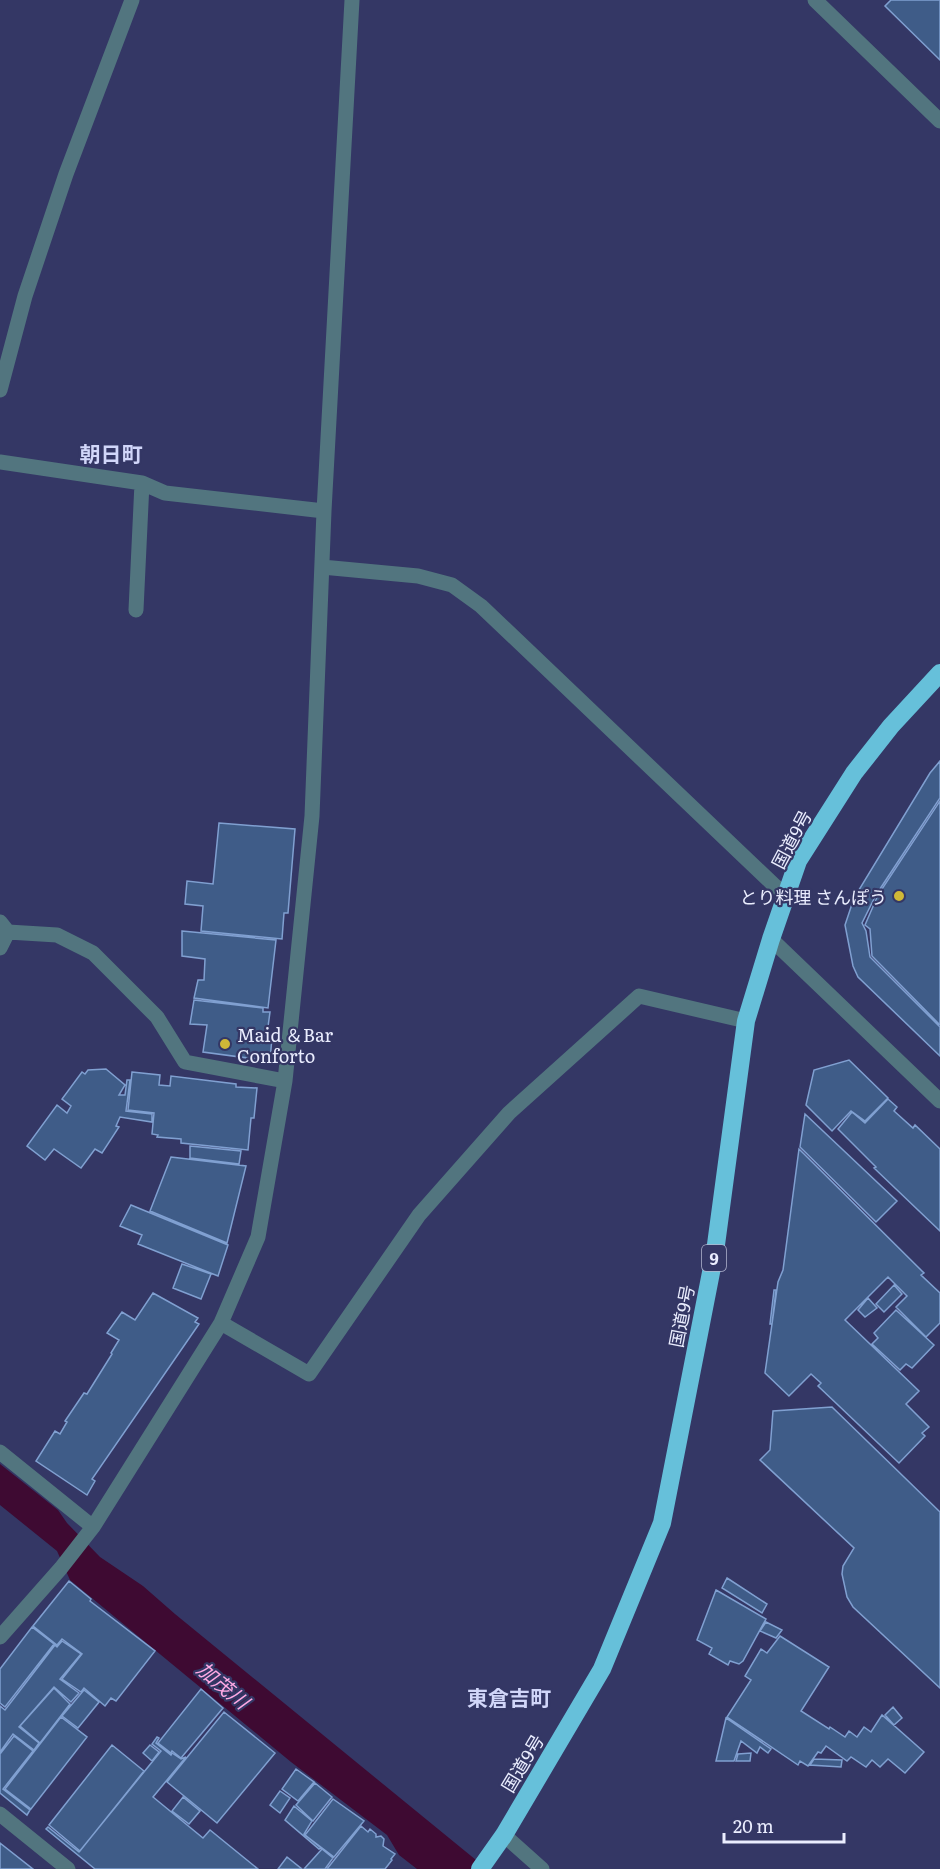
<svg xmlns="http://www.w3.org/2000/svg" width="940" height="1869" font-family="Literata,'Noto Sans JP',serif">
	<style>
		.water { fill: #3e0a32 }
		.building { fill: #3f5c88; stroke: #80a0d1; stroke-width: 1.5 }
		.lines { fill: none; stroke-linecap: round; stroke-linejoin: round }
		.minor { stroke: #52757f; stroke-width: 15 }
		.highway { stroke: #66c0da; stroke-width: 18 }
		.poi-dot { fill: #cfb837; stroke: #343765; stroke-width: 2 }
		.labels { text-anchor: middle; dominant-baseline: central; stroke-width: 4.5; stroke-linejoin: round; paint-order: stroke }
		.shield { fill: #343765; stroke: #b3b6d0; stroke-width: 1.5 }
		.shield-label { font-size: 16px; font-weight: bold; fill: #eaedfe }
		.street-label { font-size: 18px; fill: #eaedfe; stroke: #343765 }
		.poi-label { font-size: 18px; fill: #eaedfe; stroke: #343765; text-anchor: end }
		.water-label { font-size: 20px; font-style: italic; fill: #fea9e4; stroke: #343765 }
		.quarter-label { font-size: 21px; font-weight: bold; fill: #d1d6f9; stroke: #343765 }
	</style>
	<rect width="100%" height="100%" fill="#343765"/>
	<path class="water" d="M0,1464l58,46 9,13 33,34 43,29 32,28 312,255h-70l-18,-14 -12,-20 -96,-73 -221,-182 -13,-29 -57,-46z"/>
	<path class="building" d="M891,0h49v60l-55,-54z
		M940,761v37l-64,97 -14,28 4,8 4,26 70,70v29l-82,-79 -5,-11 -8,-41 9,-27 76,-125z
		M940,801v224l-68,-69 -2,-27 -5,-4 13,-30z
		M219,823l76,6 -7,84h-4l-2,26 -81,-8 2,-25 -18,-2 2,-23 26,3z
		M182,931l94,9 -8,68 -74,-10 4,-18h6l1,-21 -23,-3z
		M194,1000l69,8v4h7l-3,22 -7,-1v2l12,2 -2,24 -67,-9 4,-27 -17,-1z
		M849,1060l39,38 -23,23 -14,-10 -19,20 -26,-26 8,-35z
		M106,1069l19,16 -6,10h6l2,-15h3l-4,31 26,3v8l-32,-5 -4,9 3,1 -17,26 -7,-4 -14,19 -27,-19 -9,11 -18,-14 30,-41 10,8 4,-7 -9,-7 20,-27 3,2 3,-4z
		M132,1072l28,3 -1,10 11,1 1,-10 65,8v3l21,1 -3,30h-3l-3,32 -67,-7v-4l-24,-2 1,-2 -6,-1 2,-21 -26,-3z
		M888,1099l9,8 -3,4 19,17 2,-3 25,24v82l-66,-63 2,-1 -38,-38 14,-17 13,11z
		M805,1114l92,87 -21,21 -76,-75z
		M190,1146l51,5 -2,13 -49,-6z
		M799,1149l125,124 -3,2 19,18v30l-14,14 -30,-30 11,-11 -19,-19 -43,43 74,71 -13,13 23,23 -7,6 3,3 -26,27 -81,-77 3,-3 -10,-9 -22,22 -24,-23 13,-91 5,-12z
		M171,1157l75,9 -19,77 -77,-32z
		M131,1205l97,40 -10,31 -80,-32 4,-9 -22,-9z
		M182,1264l29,10 -10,25 -28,-11z
		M894,1285l8,9 -18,18 -8,-8z
		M774,1290h2l-4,34h-2z
		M153,1293l45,25 -3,4 4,2 -107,155 3,2 -8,14 -51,-34 19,-30 5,3 7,-12 -2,-1 19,-28 3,1 25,-40 -1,-1 8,-13 -12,-7 15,-21 13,8z
		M868,1298l9,10 -12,9 -7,-7z
		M896,1310l38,35 -22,23 -6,-4 -6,6 -28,-26 6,-6 -4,-5z
		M832,1407l108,105v176l-87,-81 -6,-10 -5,-23 1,-8 11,-18 -94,-88 10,-10 3,-39z
		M727,1578l40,26 -5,9 -40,-25z
		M69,1581l22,18 -1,2 65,50 -39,50 -5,-3 -6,8 -21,-18 -3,4 -19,-13 20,-25 -20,-15 -5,6 -24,-19z
		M716,1590l50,29 -23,42 -4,3 -9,-3 -2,4 -19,-11 3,-6 -15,-8z
		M766,1622l16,8 -6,8 -16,-7z
		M32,1627l22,17 -49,63 -5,-4v-34z
		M780,1636l49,31 -28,44 28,18 1,-2 15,10 4,-6 8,6 7,-10 7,5 11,-17 42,37 -19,21 -17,-14 -8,8 -8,-7 -6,7 -15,-10 -4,4 -21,-15 -5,7 -3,-1 -10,14 -8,-5 -2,4 -71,-48 24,-37 -6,-4 16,-27 6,4z
		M62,1641l19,13 -21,25 19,14 -8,9 -17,-15 -35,40 20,16 -5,7 -21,-16 -13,18v-46l5,4 50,-65 2,2z
		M54,1688l16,16 -30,39 -20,-17z
		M201,1689l22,19 -42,50 -9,-7 -1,2 -13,-10z
		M84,1690l15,12 -21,26 -16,-12z
		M893,1707l9,11 -8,7 -9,-10z
		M224,1712l51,41 -58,70 -50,-41z
		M61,1717l26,20 -56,72 -26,-20z
		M726,1718l45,31 -3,4 -8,-6 -3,6 -16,-12 -7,20h-18z
		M14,1736l19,15 -30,38 27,21 -3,5 -27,-22v-39z
		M157,1737l2,1 -3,5 15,12 1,-2 9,6 5,-2 -33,40 50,41 7,-8 48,39h-163l-49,-40 2,-2 31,25 82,-101 -9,-7z
		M112,1745l32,26 -64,80 -31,-26z
		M150,1745l9,7 -7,9 -9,-8z
		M751,1753l-1,8h-14l2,-7z
		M814,1759l28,1 -1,7 -31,-2z
		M296,1769l18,13 -16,19 -16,-12z
		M315,1783l17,14 -19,24 -17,-16z
		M280,1791l10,7 -10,15 -10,-8z
		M183,1797l17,14 -11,13 -17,-13z
		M333,1799l31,22 -30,36 -29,-22z
		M294,1806l18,15 -8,13 17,14 -2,1 -34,-29z
		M361,1826l7,6 2,-3 6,5v3l5,-1 3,3 -1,7 12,8 -4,5 1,1 -7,9h-58z
		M0,1843l33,26h-33z
		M322,1849l11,9 -8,11h-21z
		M287,1857l15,12h-24z"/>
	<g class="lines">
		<path class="minor" d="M815,0l125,121
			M0,390l25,-94 41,-122 66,-174
			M0,462l142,21 23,10 159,18
			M322,567l96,9 34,9 29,21 295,281 10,7
			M136,610l6,-127
			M0,922l8,10 49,3 36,18 64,64 28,45 100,19
			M771,939l169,162
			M0,948l8,-16
			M221,1323l88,51 110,-159 90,-102 130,-117 107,25
			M0,1452l93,75
			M0,1637l61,-69 32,-41 128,-204 37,-86 27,-156 27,-265 12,-305 28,-511
			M0,1814l68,55
			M504,1835l38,34"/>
		<path class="highway" d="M480,1869l24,-34 98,-166 60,-146 53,-271 31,-231 25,-82 27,-78 56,-88 37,-47 49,-53"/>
	</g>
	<g class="poi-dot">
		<circle cx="899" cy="896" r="6"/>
		<circle cx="225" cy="1044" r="6"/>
	</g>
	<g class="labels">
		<rect class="shield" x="702" y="1245" width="24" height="26" rx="4.5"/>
		<g class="shield-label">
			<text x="714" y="1258">9</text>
		</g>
		<g class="street-label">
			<text transform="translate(791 839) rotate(-62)">国道9号</text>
			<text transform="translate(681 1316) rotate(-79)">国道9号</text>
			<text transform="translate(522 1763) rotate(-59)">国道9号</text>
		</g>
		<g class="poi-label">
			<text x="887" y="896">とり料理 さんぽう</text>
			<text x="237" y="1034" text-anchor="start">Maid ＆Bar<tspan x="237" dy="21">Conforto</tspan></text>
		</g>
		<g class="water-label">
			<text transform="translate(224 1684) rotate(40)">加茂川</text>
		</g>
		<g class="quarter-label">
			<text x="111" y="452">朝日町</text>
			<text x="509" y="1696">東倉吉町</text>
		</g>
	</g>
	<path d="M724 1833v9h120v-9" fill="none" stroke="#eaedfe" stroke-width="3"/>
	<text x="733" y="1833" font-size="18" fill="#eaedfe" stroke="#343765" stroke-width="4.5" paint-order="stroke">20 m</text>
</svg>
